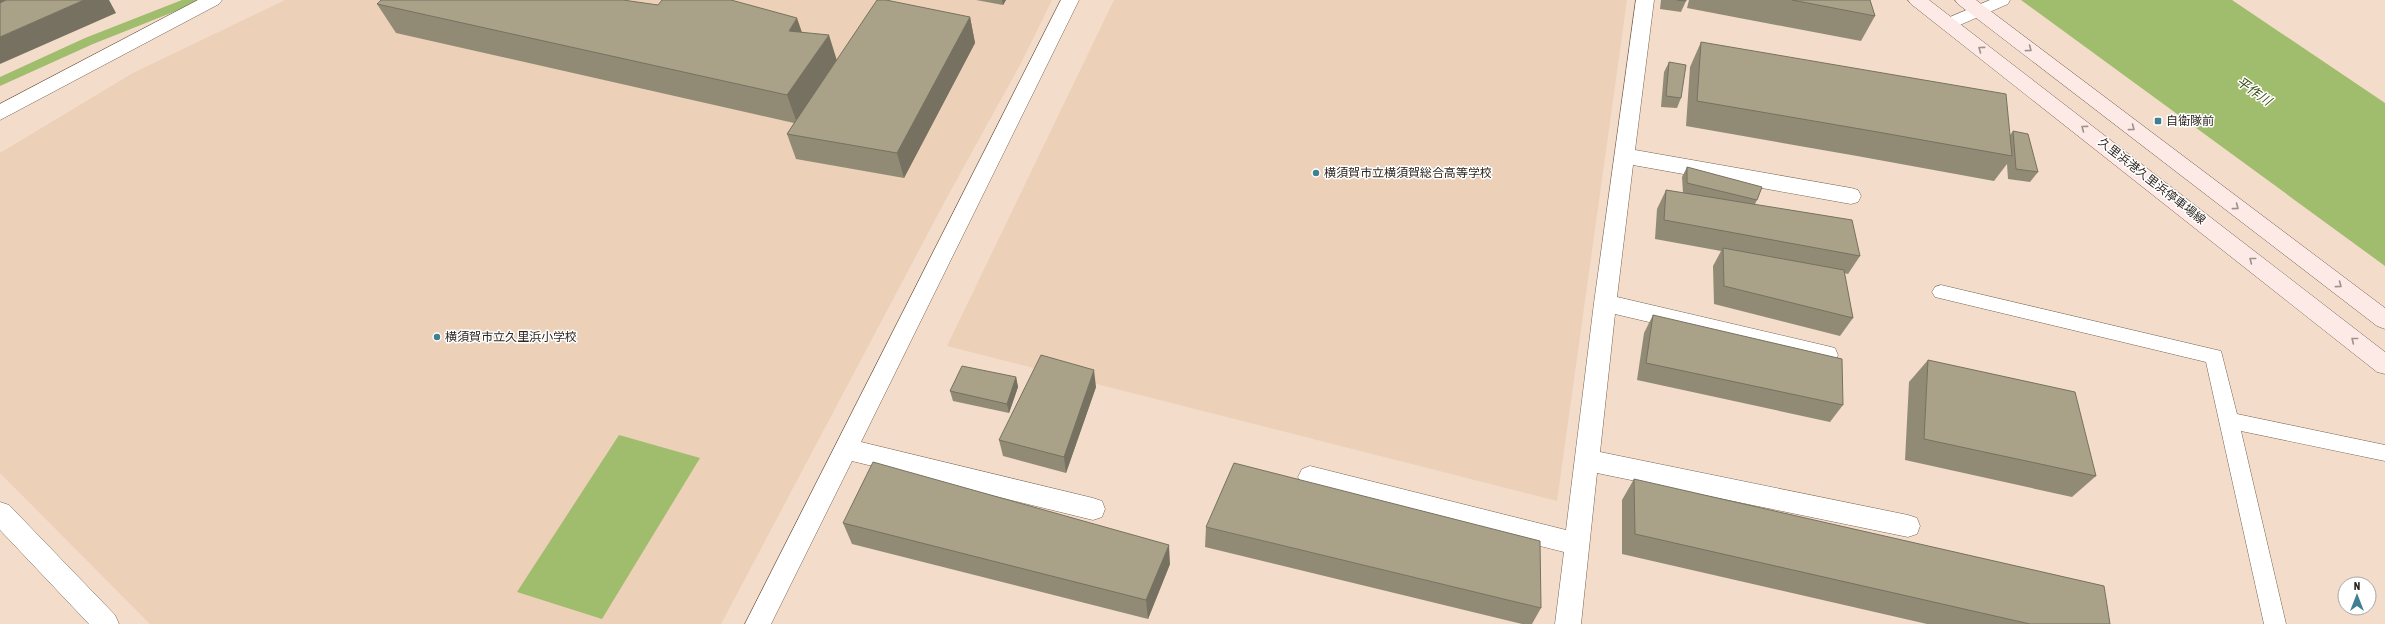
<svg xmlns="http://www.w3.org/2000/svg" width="2385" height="624" font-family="'Asap Condensed','Noto Sans JP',sans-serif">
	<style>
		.built { fill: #ecd0b8 }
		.water { fill: #a0bc6d }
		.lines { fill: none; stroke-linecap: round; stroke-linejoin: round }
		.stream { fill: #a0bc6d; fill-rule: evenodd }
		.service-casing { stroke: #766352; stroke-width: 1 }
		.minor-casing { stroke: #766352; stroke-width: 1 }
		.secondary-casing { stroke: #766352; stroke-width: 1 }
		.service { fill: #fff; fill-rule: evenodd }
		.minor { fill: #fff; fill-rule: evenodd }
		.secondary { fill: #fdeae6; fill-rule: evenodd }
		.wall { fill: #918b76 }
		.shaded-wall { fill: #767160 }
		.building { fill: #a9a289; stroke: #767160 }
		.oneway { stroke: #9f918c }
		.poi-dot { fill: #3f8093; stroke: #fff; stroke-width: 1.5 }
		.labels { text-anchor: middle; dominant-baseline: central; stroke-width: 3; stroke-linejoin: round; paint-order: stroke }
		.poi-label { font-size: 12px; fill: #2d251e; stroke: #fff; text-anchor: start }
		.street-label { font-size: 12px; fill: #2d251e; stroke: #fff }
		.water-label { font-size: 13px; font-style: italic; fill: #3a4c12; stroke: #fff }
	</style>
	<rect width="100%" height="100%" fill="#f3dcc9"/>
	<path class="built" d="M285,0h767l-31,63 -76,138 -224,423h-571l-150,-151v-320l133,-80z
		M1114,0h513l-70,501 -610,-155z"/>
	<path class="water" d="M2021,0h211l153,103v163z
		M619,435l81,23 -98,161 -85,-27z"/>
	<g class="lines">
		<path class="stream" d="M182,0h15l-1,3 -103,41 -93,42v-9l85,-39z"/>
		<g class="service-casing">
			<path id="service" d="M1990,0h20l-2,4 -55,24h-10l-3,-4 3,-4z
				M1941,285l280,66 16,63 148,31v16l-144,-30 45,193h-22l-58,-262 -271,-65 -3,-5 3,-5z"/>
		</g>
		<g class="minor-casing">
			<path id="minor" d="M198,0h24l-3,4 -219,116v-16z
				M1061,0h18l-218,442 232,56 9,3 3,8 -3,8 -9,3 -241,-59 -81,163h-26z
				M1636,0h18l-19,150 216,38 7,2 3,6 -3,6 -7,2 -218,-39 -16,132 210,49 8,2 3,7 -3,7 -8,2 -212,-50 -15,138 308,63 9,3 3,8 -3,8 -9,3 -311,-64 -16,151h-26l9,-72 -254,-64 -8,-3 -4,-8 4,-8 8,-3 256,64 28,-227z
				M0,502l9,3 106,110 4,9h-30l-89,-94z"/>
		</g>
		<g class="secondary-casing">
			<path id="secondary" d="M1908,0h21l456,352v22l-8,-2 -466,-368z
				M1955,0h21l409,308v21l-8,-3 -419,-322z"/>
		</g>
		<use href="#service" class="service"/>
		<use href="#minor" class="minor"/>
		<use href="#secondary" class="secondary"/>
	</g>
	<path class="wall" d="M976,0h30l-3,5z
		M1661,0h25v1l-5,11 -21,-3z
		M1689,0h181l5,16 -14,25 -174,-33z
		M377,4l425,28 35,28 133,-43 5,26 -71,135 -108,-19 -9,-25 7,-11 -398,-90z
		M1701,42l309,93 3,-4 25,41 -8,10 -22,-3 -1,-15 -13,17 -137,-25 -171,-30 4,-59z
		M1669,62l12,36 -4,10 -16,-1 3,-35z
		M1687,167l70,33 -2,4 105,52 -12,18 -4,-1 9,45 -13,18 -126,-32 -1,-38 8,-15 -66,-12 2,-30 9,-19 17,3 -1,-16z
		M1653,315l190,90 -13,17 -193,-42 7,-47z
		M1928,360l168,116 -24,21 -167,-37 4,-78z
		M1016,377l2,10 -9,26 -56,-12 -3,-10z
		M1096,387l-30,86 -63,-17 -4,-16z
		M1634,479l476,145h-183l-305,-70v-54z
		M843,523l327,41 -22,55 -296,-75z
		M1206,527l335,81 -9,16h-10l-317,-77z"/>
	<path class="shaded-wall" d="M0,0h9l-9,5z
		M84,0h25l7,13 -116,51v-27z
		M1002,0h4l-3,5z
		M970,17l5,26 -71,135 -7,-25z
		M797,18l10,29 -18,-16z
		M829,35l9,29 -41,59 -10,-28z
		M1094,370l2,17 -30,86 -2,-16z
		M1016,377l2,10 -9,26 -2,-9z
		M1169,545l1,19 -22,55 -2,-19z"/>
	<path class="building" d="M6,0h78l-84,37v-34z
		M381,0h242l35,5 4,-5h69l66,18 -8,13 40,4 -42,60 -410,-91z
		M877,0h9l84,17 -73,136 -110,-19z
		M1677,0h9v1z
		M1792,0h78l5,16z
		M1701,42l305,52 6,62 -140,-25 -175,-30z
		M1669,62l17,3 -5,33 -15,-2z
		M2013,131l15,3 10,38 -22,-3z
		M1687,167l75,20 -5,13 -70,-17z
		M1666,190l186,30 8,36 -196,-36z
		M1723,248l121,22 9,48 -129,-32z
		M1653,315l189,44 1,46 -197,-42z
		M1041,355l53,15 -30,87 -65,-17z
		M1928,360l147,32 21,84 -172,-37z
		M962,366l54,11 -9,27 -57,-13z
		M873,462l296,83 -23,55 -303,-77z
		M1234,463l306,78 1,67 -335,-81z
		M1634,479l470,107 6,38h-80l-395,-90z"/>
	<defs><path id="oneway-chevron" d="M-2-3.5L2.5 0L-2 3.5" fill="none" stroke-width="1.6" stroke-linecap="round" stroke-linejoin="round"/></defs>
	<g class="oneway">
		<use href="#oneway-chevron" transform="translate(1981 49) rotate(-143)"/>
		<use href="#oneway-chevron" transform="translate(2029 49) rotate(37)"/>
		<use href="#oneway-chevron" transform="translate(2084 128) rotate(-143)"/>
		<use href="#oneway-chevron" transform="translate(2132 128) rotate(37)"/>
		<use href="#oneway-chevron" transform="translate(2236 207) rotate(37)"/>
		<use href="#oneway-chevron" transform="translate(2252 260) rotate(-142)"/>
		<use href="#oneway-chevron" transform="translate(2339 285) rotate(37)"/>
		<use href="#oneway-chevron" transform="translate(2354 340) rotate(-142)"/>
	</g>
	<g class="poi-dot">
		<rect x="2154" y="117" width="8" height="8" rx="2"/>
		<circle cx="1316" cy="173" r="4"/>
		<circle cx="437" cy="337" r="4"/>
	</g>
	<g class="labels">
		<g class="poi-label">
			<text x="2166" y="121">自衛隊前</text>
			<text x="1324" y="173">横須賀市立横須賀総合高等学校</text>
			<text x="445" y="337">横須賀市立久里浜小学校</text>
		</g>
		<g class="street-label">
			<text transform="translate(2152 181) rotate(38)">久里浜港久里浜停車場線</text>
		</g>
		<g class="water-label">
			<text transform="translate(2254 91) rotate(35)">平作川</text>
		</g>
	</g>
	<g transform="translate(2357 596)"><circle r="19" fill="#ffffff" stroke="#aba8a5"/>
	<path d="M0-3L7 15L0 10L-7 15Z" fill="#3f8093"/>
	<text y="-6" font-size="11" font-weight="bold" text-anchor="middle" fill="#2d251e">N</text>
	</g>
</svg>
